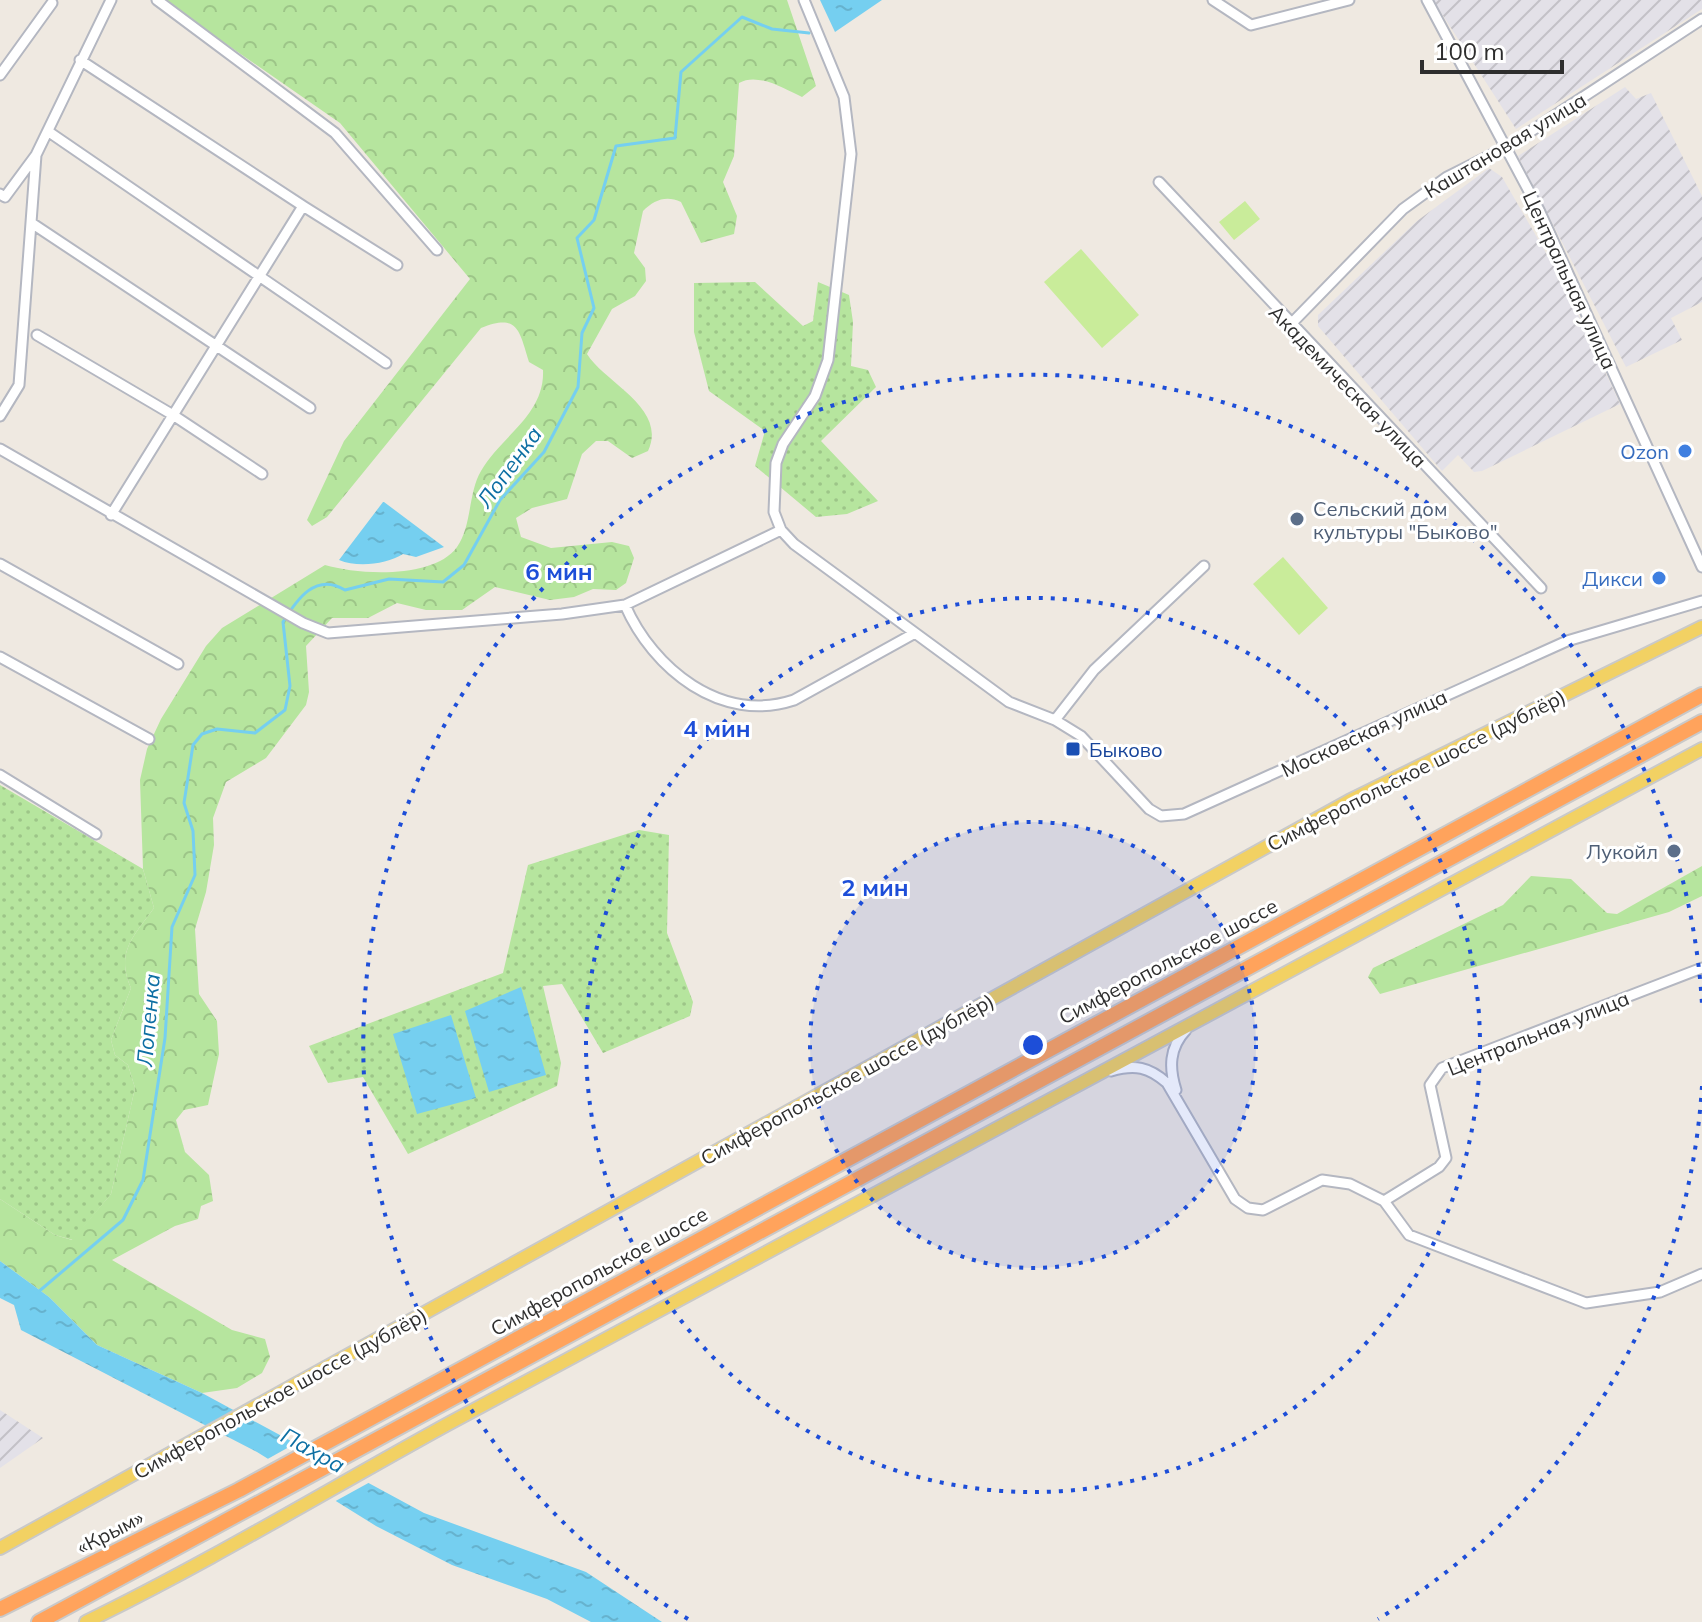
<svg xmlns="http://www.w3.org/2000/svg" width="1702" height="1622" font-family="Mulish,sans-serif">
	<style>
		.industrial { fill: url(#industrial-furrows) }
		.grass { fill: url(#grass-dots) }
		.forest { fill: url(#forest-crowns) }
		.pitch { fill: #c9ec9a }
		.water { fill: url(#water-ripples) }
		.pier { fill: #efe9e1 }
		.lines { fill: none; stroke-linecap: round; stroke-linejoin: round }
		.stream { stroke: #75cff0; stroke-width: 3 }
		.minor-casing { stroke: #b4b7c1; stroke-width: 13 }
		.major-casing { stroke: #c9c9c9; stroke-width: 16 }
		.highway-casing { stroke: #c9c9c9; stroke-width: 18 }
		.minor { stroke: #fff; stroke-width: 9 }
		.major { stroke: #f2d163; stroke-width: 12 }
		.highway { stroke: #ffa35c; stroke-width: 14 }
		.ring { fill: none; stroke: #1d4ed8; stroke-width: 4; stroke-dasharray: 4 8 }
		.shop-dot { fill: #3f7fe0; stroke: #fff; stroke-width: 3 }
		.service-dot { fill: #5c6f8a; stroke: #fff; stroke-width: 3 }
		.transit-dot { fill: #1a4fb4; stroke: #fff; stroke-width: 3 }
		.labels { text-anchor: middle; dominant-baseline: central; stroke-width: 6; stroke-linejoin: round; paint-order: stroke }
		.street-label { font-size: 20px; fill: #2e2e2e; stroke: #fff }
		.shop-label { font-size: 20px; fill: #366cbe; stroke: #fff; text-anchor: end }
		.service-label { font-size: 20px; fill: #4e5e75; stroke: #fff; text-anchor: start }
		.transit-label { font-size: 20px; fill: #164399; stroke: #fff; text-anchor: start }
		.water-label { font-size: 22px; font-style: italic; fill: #0d6fa3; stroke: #fff }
		.centre { fill: #1d4ed8; stroke: #fff; stroke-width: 4 }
		.ring-label { font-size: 24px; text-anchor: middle; font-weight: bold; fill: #1d4ed8; stroke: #fff; stroke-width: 6; stroke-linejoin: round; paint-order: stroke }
	</style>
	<defs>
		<pattern id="industrial-furrows" width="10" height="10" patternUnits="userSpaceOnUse" patternTransform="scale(2)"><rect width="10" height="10" fill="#e3e1e8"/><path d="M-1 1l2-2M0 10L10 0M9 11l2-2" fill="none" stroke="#c3c1c7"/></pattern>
		<pattern id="grass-dots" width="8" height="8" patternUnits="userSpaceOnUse" patternTransform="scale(2)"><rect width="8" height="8" fill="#b6e59e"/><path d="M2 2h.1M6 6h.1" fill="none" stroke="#9dc588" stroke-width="1.8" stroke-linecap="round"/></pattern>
		<pattern id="forest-crowns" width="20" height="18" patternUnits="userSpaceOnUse" patternTransform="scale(2)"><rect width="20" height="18" fill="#b6e59e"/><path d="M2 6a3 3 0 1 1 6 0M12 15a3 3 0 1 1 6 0" fill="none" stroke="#9dc588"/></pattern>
		<pattern id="water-ripples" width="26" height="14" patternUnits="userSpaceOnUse" patternTransform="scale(2)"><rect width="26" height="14" fill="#75cff0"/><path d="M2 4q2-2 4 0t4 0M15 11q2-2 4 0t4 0" fill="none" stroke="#66b2ce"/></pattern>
	</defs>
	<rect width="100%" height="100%" fill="#efe9e1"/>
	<path class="industrial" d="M1433,0h269v9l-186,120z
		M1625,87l11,12 15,-6 51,103v106l-31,16 11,22 -56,27 -108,-211z
		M1489,168l13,9 62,107 56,120 -138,67 -8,1 -16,-17 -16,16 -124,-145v-11l99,-94z
		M0,1410l43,28 -43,30z"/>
	<path class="grass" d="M755,282l48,44 10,-5 5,-39 31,13 4,27 -2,44 17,4 8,17 -55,54 57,60 -31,13 -31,3 -61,-51 10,-35 -56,-40 -15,-59v-49z
		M0,785l143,84 11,39c-20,28 -39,44 -23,80l-20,52 4,15 13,10 7,23 -24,106 -38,46 -18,-5 -55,-36z
		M639,830l30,5 -2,98 26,69 -3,14 -87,37 -41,-69 -19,2 18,77 -4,23 -149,68 -45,-77 -35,6 -19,-37 194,-73 25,-108z"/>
	<path class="forest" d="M163,0h624l29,86 -14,11c-18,-8 -44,-25 -63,-14l-5,73 -11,26 14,34 -3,18 -33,9 -20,-41c-15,-7 -27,-2 -38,9l-9,42 11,15 1,13 -11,15 -23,13 -25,45c18,29 81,54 61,97l-16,7 -24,-17h-12l-14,13 -15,45 -35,9 -16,10 5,19 30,11 61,-6 17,4 5,12 -8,25 -10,7 -23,-1 -19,8 -24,3 -55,-13 -33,23h-36l-29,-7 -29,15h-36l-26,28 3,46 -3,13 -40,53 -40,24 -13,36 1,27 -8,47 -11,37 4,65 18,27 2,33 -11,51 -24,5 -8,10 9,32 24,23 4,26 -12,5 -3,13 -23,7 -63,34 120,70 33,9 5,18 -8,16 -25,15 -35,5 -105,-48 -48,-48 -49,-36v-62l55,36 17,5 39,-46 24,-106 -7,-23 -13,-10 -4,-15 20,-52c-16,-36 3,-52 23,-80l-11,-39 -3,-89 7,-31 14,-30 45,-73 16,-18 103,-63c34,10 109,14 132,-18 15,-21 11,-54 24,-76 20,-35 64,-56 62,-101l-14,-8c-10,-32 -11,-49 -48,-34l-154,189 -15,9 -5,-6 37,-79 126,-162 -130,-156z
		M1702,866v30l-33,16 -289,82 -12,-17 5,-9 130,-63 28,-29 40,3 36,34 10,1z"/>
	<path class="pitch" d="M1245,201l15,18 -26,21 -15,-18z
		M1081,249l58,66 -37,33 -58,-66z
		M1283,557l45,51 -29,27 -46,-51z"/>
	<path class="water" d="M820,0h62l-47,32z
		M383,502h1l60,45 -28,10 -13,-3c-16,10 -45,14 -64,6z
		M521,987l25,88 -57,17 -24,-81z
		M451,1015l25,83 -59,16 -24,-80z
		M0,1261l49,36 48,48 105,48 222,120 162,59 76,50h-71l-44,-23 -95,-34 -76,-39 -119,-74 -236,-122 -7,-25 -14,-7z"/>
	<path class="pier" d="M298,1442l74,39 -40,22 -68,-42z"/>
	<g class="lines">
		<path class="stream" d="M37,1293l86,-73 20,-40 22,-142 7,-111 23,-52 -2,-44 -9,-28 9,-58 9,-11 15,-5 38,4 30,-23 5,-24 -7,-64c14,-23 33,-50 62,-32l44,-11 54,3 21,-17 36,-65 44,-48 34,-65 4,-54 12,-25 -17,-70 17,-18 22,-74 59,-8 6,-66 61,-55 30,12 37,4"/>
		<g class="minor-casing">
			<path id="minor" d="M157,0l178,133 102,117
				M804,0l40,97 7,57 -23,206 -13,36 -32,48 -7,19 -2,49 7,18 13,14 215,158 46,18 26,16 68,73 12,7 23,-2 383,-173 135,-40
				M1213,0l38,25 98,-25
				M1427,0l112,210 163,357
				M80,60l223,146
				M0,75l52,-72
				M49,132l337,231
				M1159,182l382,406
				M0,194l5,3 31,-42
				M33,224l277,184
				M1290,325l113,-116 44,-32 60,-30 195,-128
				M37,335l136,80 89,59
				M0,416l19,-31 17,-230 75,-155
				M0,449l303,174 25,10 234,-19 63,-9 156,-75
				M111,515l192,-309 94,59
				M0,564l178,100
				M625,605c28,64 96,119 169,95l121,-67
				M0,657l149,82
				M1055,720l39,-50 110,-104
				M0,775l96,59
				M1111,1071c24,-7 38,-4 56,12l68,116 13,9 15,2 59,-30 28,4 34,17 25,34 177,68 74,-11 42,-18
				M1176,1090c-7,-22 -7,-42 10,-60
				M1384,1201l55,-34 7,-9 -16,-73 12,-17 260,-100"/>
		</g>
		<g class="major-casing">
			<path id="major" d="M0,1548l1349,-747 353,-174
				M86,1622c123,-60 240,-131 360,-197l1256,-676"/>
		</g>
		<g class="highway-casing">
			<path id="highway" d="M0,1609l239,-119 1463,-795
				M39,1622l1663,-900"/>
		</g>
		<use href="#minor" class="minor"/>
		<use href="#major" class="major"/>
		<use href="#highway" class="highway"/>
	</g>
	<circle cx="1033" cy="1045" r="223" fill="#1d4ed8" fill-opacity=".12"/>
	<g class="ring">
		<circle cx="1033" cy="1045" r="223"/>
		<circle cx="1033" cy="1045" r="447"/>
		<path d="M1702 1086A670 670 0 0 1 1378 1619M688 1619A670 670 0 1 1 1702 1004"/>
	</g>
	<g class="shop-dot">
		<circle cx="1685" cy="451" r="8"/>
		<circle cx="1659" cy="578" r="8"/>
	</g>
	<g class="service-dot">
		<circle cx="1297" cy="519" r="8"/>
		<circle cx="1674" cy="851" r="8"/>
	</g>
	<rect class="transit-dot" x="1065" y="741" width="16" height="16" rx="4"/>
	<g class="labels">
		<g class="street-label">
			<text transform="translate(1505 145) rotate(-31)">Каштановая улица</text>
			<text transform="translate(1570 280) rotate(65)">Центральная улица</text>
			<text transform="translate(1348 386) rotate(46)">Академическая улица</text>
			<text transform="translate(1364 733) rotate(-25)">Московская улица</text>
			<text transform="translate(1416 770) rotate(-27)">Симферопольское шоссе (дублёр)</text>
			<text transform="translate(1168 961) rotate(-28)">Симферопольское шоссе</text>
			<text transform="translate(1538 1033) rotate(-22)">Центральная улица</text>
			<text transform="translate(847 1079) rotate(-29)">Симферопольское шоссе (дублёр)</text>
			<text transform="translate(599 1271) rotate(-29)">Симферопольское шоссе</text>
			<text transform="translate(280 1393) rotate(-29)">Симферопольское шоссе (дублёр)</text>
			<text transform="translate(110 1532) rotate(-27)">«Крым»</text>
		</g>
		<g class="shop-label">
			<text x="1669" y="451">Ozon</text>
			<text x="1643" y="578">Дикси</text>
		</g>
		<g class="service-label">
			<text x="1313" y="508">Сельский дом<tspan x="1313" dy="23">культуры "Быково"</tspan></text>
			<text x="1658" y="851" text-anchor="end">Лукойл</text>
		</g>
		<g class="transit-label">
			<text x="1089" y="749">Быково</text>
		</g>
		<g class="water-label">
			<text transform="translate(509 467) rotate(-54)">Лопенка</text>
			<text transform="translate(148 1020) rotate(-85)">Лопенка</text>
			<text transform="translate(313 1450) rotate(29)">Пахра</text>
		</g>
	</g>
	<circle cx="1033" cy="1045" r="12" class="centre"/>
	<g class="ring-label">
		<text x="559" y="580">6 мин</text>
		<text x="717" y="737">4 мин</text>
		<text x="875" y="896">2 мин</text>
	</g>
	<path d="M1422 60v12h140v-12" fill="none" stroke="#2e2e2e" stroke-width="4"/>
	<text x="1434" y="60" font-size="24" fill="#2e2e2e" stroke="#ffffff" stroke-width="6" paint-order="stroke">100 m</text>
</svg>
